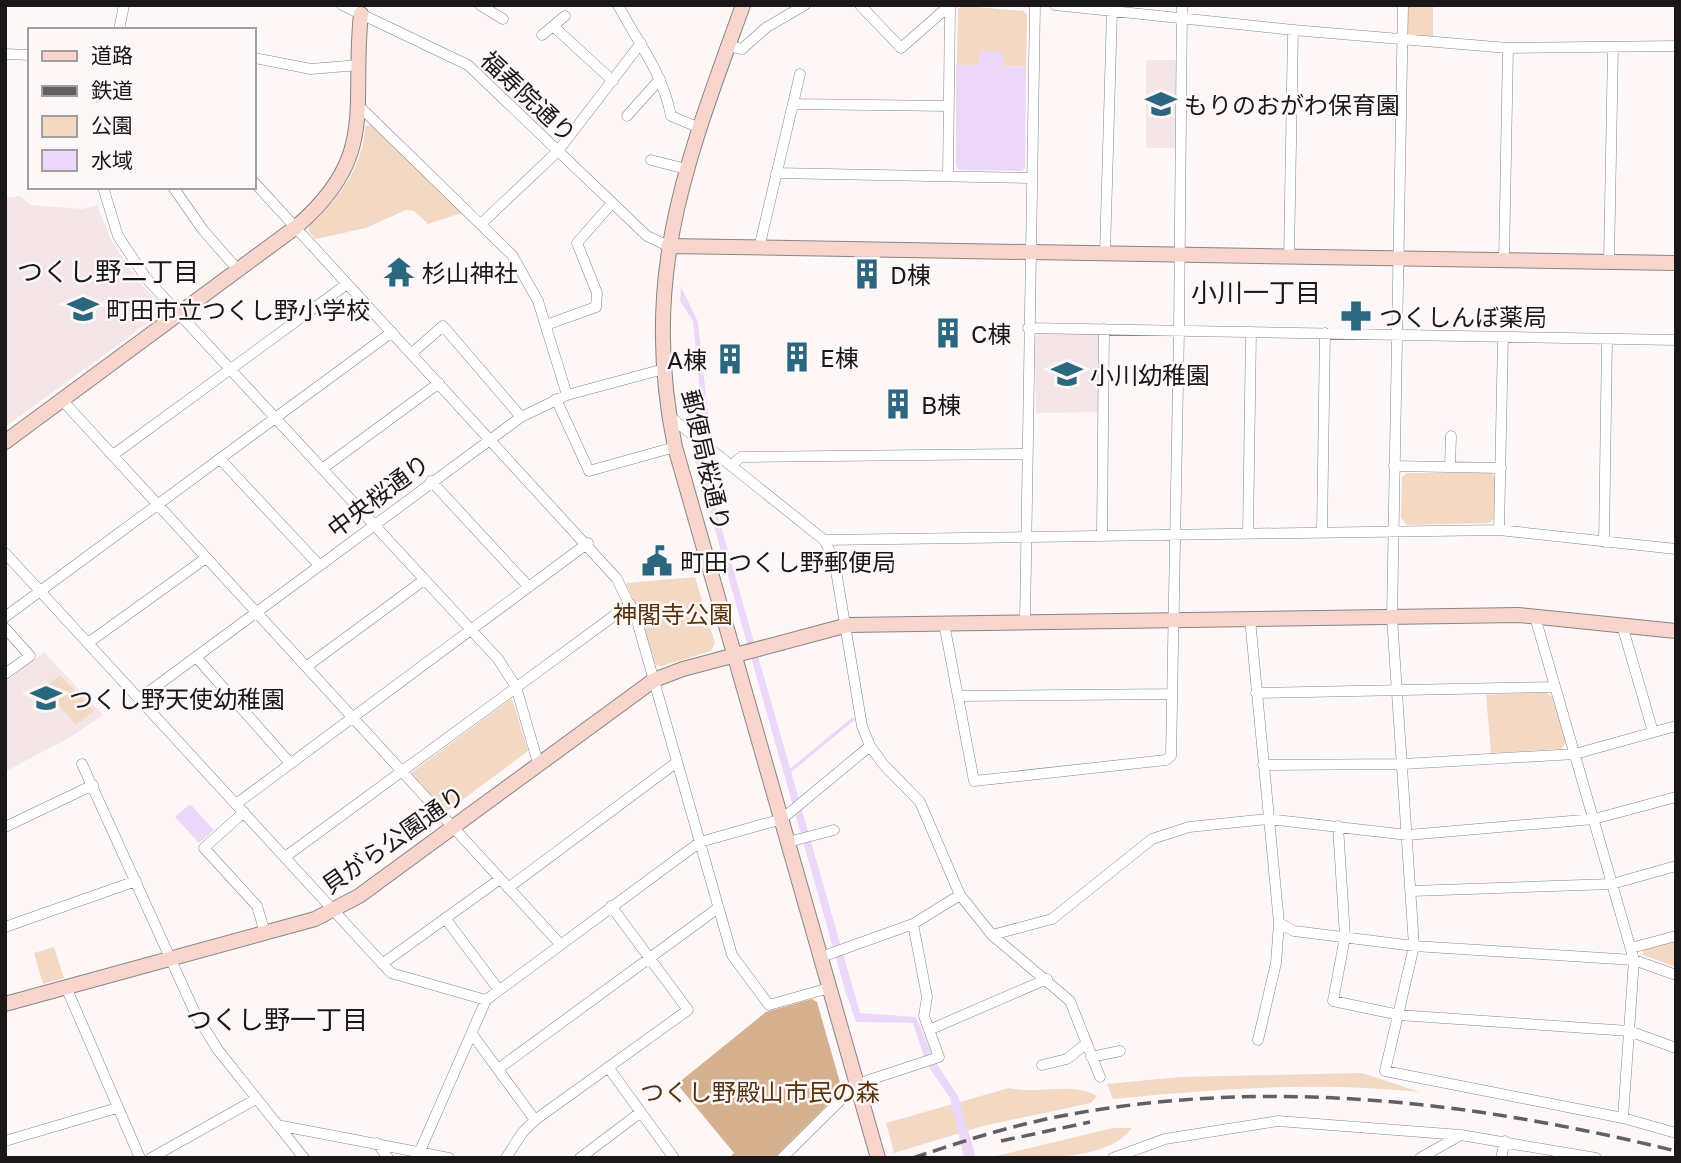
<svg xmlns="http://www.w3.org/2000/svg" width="1681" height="1163" font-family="'Golos Text','Noto Sans JP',sans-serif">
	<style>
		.built { fill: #f4e6e8 }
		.green { fill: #f3d9c3 }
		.forest { fill: #d5b190 }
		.water { fill: #ebd8f9 }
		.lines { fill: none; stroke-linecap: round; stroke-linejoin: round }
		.stream { stroke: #ebd8f9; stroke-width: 3.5 }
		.street-casing { stroke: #898485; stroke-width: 11 }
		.secondary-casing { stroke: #898485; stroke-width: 16 }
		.street { stroke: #fff; stroke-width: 10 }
		.secondary { stroke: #f8d6ce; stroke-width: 14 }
		.rail { stroke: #635f60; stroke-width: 3.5; stroke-dasharray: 14 7; stroke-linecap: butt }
		.labels { text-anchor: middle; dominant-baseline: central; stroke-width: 5; stroke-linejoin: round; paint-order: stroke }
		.street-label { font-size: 24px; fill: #191717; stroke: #fdf7f8 }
		.poi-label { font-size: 24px; fill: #191717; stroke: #fdf7f8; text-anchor: start }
		.park-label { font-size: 24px; fill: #57330b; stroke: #fdf7f8 }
		.neighbourhood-label { font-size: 26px; fill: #191717; stroke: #fdf7f8 }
	</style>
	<rect width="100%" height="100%" fill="#fdf7f8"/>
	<path class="built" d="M1146,60h31l-2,88h-29z
		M20,196l11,9 52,4 14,-4 15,37 28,41 21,22 -1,9 -155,113v-229z
		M1038,333h61l-1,79 -62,1 -1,-76z
		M44,652l59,63 -34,23 -63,33 -1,-89z"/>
	<path class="green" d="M1407,5h26v32l-23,-1 -4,-4z
		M962,6l62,5 3,4 -1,52 -23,-1 -22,-15 -2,14h-22l1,-56z
		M371,125l91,88 -34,11 -14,-13 -8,-1 -40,18 -50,11 -7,-7v-6c29,-26 55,-60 56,-100z
		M1407,473h84l4,5 -1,41 -5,4 -82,2 -6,-7 1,-41z
		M695,577l20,66 -4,8 -49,15 -6,-1 -15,-48 -15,-34z
		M60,675l34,36 -18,14 -32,-37z
		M1545,692l9,6 12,44 -5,7 -70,4 -5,-58z
		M512,698l16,53 -82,61 -35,-39z
		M1676,941v26l-33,-12v-5z
		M54,947l10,31 -21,6 -9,-31z
		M1362,1073l58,19c-104,-11 -204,-3 -307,7l-6,-15 73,-7z
		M1009,1088c29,7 63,-7 88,8l-6,7 -108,23 -89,27 -8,-30z
		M1113,1128h19c-25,35 -101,30 -144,30z"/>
	<path class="forest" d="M812,999l5,3 24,84 -1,6 -66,66h-45l5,-5 -57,-69 89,-72z"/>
	<path class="water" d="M980,51l23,1v14l23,1 -1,101 -3,3 -63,-1 -3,-4v-101h23z
		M681,287l17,35 10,93 -8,38 160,560 56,4 19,44 23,35 18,62h-12l-14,-60 -24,-35 -13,-40 -57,-1 -11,-32 -152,-538 8,-36v-13l-8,-82 -13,-20z
		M190,804l24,26 -15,13 -24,-26z"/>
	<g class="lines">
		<path class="stream" d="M790,771l63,-52"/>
		<g class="street-casing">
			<path id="street" d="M342,5l126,60 179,171 21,10
				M480,5l23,14
				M618,5c20,38 45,68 53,111l29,12
				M860,5l41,43 49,-43
				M1055,5l238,25 215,18 168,-2
				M1403,5l-11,613 22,328 -29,125 238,47 53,15
				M553,26l60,55
				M119,30l5,-25
				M542,35l23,-19
				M728,46l14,3 25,-22 38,-22
				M5,54l25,1
				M254,58l57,11 48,-4
				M793,104l156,2
				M360,107l152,148 26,46 29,94
				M627,116l33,-37
				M651,160l35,9
				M776,173l254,5
				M948,176l2,-171
				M254,182l363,397 20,42 95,334 37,50 60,-17
				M103,187l15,49 28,42 352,381 18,28 22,76
				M173,187l30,43 35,40
				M482,223l76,-72 83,-108
				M759,248l41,-174
				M1105,253l7,-242
				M1289,256l4,-226
				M1504,260l4,-212
				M1609,261l4,-214
				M546,325l50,-18 1,-14 -20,-50 35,-40
				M1028,328l648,12
				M412,353l31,-27 78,91
				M556,399l33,72 86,-24
				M62,400l498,544
				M669,416l155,124 10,19 28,167 8,20 13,18 37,38 40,93 32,40 78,66 30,76
				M113,455l234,-171
				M220,459l99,106
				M732,465l9,-8 285,-3
				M1394,466l107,2
				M1450,467l1,-31
				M322,469l117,-86
				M431,481l98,106
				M1499,530l4,-193
				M1322,532l3,-199
				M1248,533l3,-201
				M1102,535l2,-206
				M824,540l675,-10 177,19
				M1604,542l3,-203
				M5,553l386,420 95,27
				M5,617l387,-285
				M1535,617l99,343 -11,158
				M1250,619l29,304 -3,40 -18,77
				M1025,622l10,-617
				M944,623l30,158 192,-21 5,-4 8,-425 3,-326
				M1622,625l31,107
				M5,628l25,28 -25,18
				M88,643l118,-85
				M196,657l94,106
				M306,667l118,-87
				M1256,693l299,-6
				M958,696l214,-2
				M139,699l382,-282 46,-22 97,-26
				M82,764l114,251 22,35 86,108
				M1263,765l140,-1 172,-10 101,-28
				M236,804l352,-261
				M244,812l-40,36 53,58 8,27
				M1338,826l7,111 -12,64 66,14 230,16 47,17
				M5,827l88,-42
				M788,842l46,-12
				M285,857l345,-253
				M508,888l169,-126
				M1412,891l200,-7 64,-18
				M445,918l54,72
				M1279,923l15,8 120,15 220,14 42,15
				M5,927l131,-46
				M992,935l60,-16 100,-80 37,-12 79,-8 140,16 186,-16 82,-22
				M1631,948l45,-12
				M821,957l92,-33 47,-29
				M382,964l118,-85
				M66,987l74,171
				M929,1030l118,-51
				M472,1034l63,86
				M1091,1057l29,-6
				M1042,1065l25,-6 20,-16
				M608,1067l66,91
				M498,1069l220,-161
				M277,1125l172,33
				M5,1141l112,-33
				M377,1143l11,15
				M420,1151l66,-151 214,-158 82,-23 88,-73
				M151,1158l105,-59
				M506,1158l16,-25 13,-13 153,-110 -77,-104
				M580,1158l61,-46
				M782,1158l75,-74 82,-27 -15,-41 3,-19 -14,-73
				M1113,1158l52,-19 113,-18 183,14 135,23
				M1420,1158l41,-23
				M1501,1158l4,-17"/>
		</g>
		<g class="secondary-casing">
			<path id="secondary" d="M743,5c-57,158 -103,270 -68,442l203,711
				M668,246l1008,17
				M5,442l291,-215c83,-71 55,-119 65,-213
				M5,1004l310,-85 44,-23 295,-216 29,-11 165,-44 671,-10 157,16"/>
		</g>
		<use href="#street" class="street"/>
		<use href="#secondary" class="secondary"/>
		<path class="rail" d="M1001,1141l89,-19
			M913,1158c47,-16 94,-31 143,-41 209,-41 415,-16 620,34"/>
	</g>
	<defs>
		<g id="school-bare" transform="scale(2.415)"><path d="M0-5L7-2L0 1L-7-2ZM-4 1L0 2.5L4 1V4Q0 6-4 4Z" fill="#2b687f" stroke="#fdf7f8" stroke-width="2.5" paint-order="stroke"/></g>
		<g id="temple-bare" transform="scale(2.415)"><path d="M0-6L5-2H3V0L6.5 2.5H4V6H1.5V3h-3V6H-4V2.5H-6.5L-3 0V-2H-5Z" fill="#2b687f" stroke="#fdf7f8" stroke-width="2.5" paint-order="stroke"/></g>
		<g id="building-bare" transform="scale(2.415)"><path d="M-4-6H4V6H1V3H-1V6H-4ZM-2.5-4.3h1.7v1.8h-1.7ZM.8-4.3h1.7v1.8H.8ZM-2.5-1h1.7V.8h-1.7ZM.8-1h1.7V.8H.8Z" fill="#2b687f" stroke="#fdf7f8" stroke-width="2.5" paint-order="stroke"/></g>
		<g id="pharmacy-bare" transform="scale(2.415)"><path d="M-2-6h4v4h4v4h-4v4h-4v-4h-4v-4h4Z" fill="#2b687f" stroke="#fdf7f8" stroke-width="2.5" paint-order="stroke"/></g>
		<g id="civic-bare" transform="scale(2.415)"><path d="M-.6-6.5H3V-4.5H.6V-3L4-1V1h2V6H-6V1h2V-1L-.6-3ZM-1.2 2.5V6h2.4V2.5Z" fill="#2b687f" stroke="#fdf7f8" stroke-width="2.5" paint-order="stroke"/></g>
	</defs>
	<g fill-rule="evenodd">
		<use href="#school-bare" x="1161" y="104"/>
		<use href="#temple-bare" x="399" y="272"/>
		<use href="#building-bare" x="867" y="274"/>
		<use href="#school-bare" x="83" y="309"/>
		<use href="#pharmacy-bare" x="1356" y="316"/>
		<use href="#building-bare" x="948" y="333"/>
		<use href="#building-bare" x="797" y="357"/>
		<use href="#building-bare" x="730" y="359"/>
		<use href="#school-bare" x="1067" y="374"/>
		<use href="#building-bare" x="898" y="404"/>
		<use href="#civic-bare" x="657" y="561"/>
		<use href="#school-bare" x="46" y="698"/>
	</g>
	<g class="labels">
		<g class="street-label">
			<text transform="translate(529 96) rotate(43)">福寿院通り</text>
			<text transform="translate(707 460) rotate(77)">郵便局桜通り</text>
			<text transform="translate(378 495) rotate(-37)">中央桜通り</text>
			<text transform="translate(393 839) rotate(-35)">貝がら公園通り</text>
		</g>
		<g class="poi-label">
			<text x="1184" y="104">もりのおがわ保育園</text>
			<text x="422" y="272">杉山神社</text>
			<text x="890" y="274">D棟</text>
			<text x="106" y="309">町田市立つくし野小学校</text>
			<text x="1379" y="316">つくしんぼ薬局</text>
			<text x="971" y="333">C棟</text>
			<text x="820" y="357">E棟</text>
			<text x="707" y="359" text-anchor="end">A棟</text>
			<text x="1090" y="374">小川幼稚園</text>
			<text x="921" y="404">B棟</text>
			<text x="680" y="561">町田つくし野郵便局</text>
			<text x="69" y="698">つくし野天使幼稚園</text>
		</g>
		<g class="park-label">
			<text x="673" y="613">神閣寺公園</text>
			<text x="760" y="1091">つくし野殿山市民の森</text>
		</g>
		<g class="neighbourhood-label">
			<text x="108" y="271">つくし野二丁目</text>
			<text x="1256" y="292">小川一丁目</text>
			<text x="277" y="1019">つくし野一丁目</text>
		</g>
	</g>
	<rect width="1681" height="1163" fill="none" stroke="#191717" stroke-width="14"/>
	<rect x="28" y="28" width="228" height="161" fill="#fdf7f8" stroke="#a29d9e" stroke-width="2"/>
	<rect x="42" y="51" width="35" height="10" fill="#f8d6ce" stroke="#a29d9e" stroke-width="2"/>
	<text x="91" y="63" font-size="21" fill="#191717">道路</text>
	<rect x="42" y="86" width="35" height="10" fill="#635f60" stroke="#a29d9e" stroke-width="2"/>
	<text x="91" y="98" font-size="21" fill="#191717">鉄道</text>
	<rect x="42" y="116" width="35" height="21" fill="#f3d9c3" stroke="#a29d9e" stroke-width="2"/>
	<text x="91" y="133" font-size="21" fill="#191717">公園</text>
	<rect x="42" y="150" width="35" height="21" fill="#ebd8f9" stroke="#a29d9e" stroke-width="2"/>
	<text x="91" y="168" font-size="21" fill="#191717">水域</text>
</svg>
